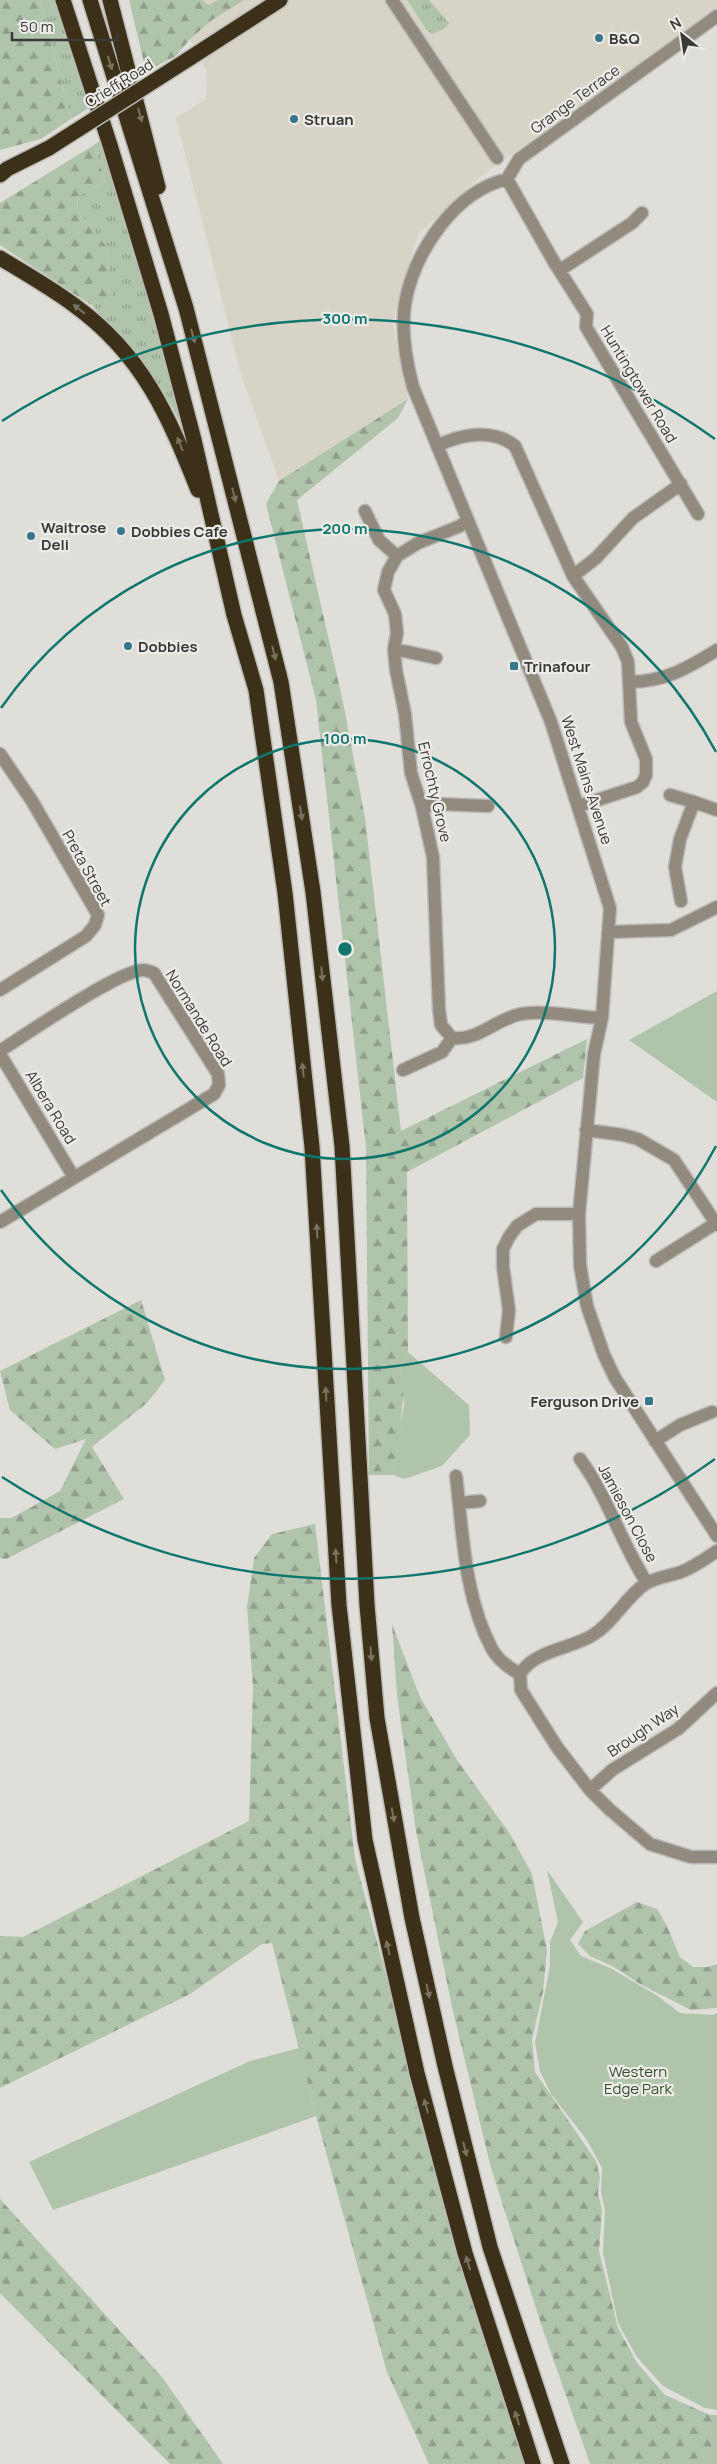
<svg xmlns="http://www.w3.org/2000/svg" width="717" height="2464" font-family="Manrope,sans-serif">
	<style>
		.built { fill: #d7d3c7 }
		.grass { fill: url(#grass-tufts) }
		.forest { fill: url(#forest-firs) }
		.green { fill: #b0c3ab }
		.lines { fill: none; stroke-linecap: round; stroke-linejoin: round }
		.minor-casing { stroke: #bbbab6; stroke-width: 15 }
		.highway-casing { stroke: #bbbab6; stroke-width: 18 }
		.minor { stroke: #918b7f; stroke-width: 12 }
		.highway { stroke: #3c3118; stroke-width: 15 }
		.highway-bridge-casing { stroke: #bbbab6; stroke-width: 18; stroke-linecap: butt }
		.highway-bridge { stroke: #3c3118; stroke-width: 15 }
		.oneway { fill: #7a7260 }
		.ring { fill: none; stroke: #0f766e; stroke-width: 2.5 }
		.poi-dot { fill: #37768b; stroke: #edebe7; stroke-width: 2 }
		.labels { text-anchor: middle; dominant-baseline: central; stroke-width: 4.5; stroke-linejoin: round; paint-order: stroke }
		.poi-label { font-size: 15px; font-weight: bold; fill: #3a3938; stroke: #edebe7; text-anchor: start }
		.street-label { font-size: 15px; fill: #3a3938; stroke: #edebe7 }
		.park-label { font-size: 15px; fill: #32512a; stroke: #edebe7 }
		.centre { fill: #0f766e; stroke: #edebe7; stroke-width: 2.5 }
		.ring-label { font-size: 15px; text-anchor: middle; font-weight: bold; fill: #0f766e; stroke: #edebe7; stroke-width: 4.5; stroke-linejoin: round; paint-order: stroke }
	</style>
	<defs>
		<pattern id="grass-tufts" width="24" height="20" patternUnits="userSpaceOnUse" patternTransform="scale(1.25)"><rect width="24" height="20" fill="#b0c3ab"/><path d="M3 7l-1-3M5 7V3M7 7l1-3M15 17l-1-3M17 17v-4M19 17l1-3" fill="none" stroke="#909f8c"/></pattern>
		<pattern id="forest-firs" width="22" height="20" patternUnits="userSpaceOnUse" patternTransform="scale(1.25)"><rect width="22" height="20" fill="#b0c3ab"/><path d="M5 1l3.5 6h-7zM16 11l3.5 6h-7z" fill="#909f8c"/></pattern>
	</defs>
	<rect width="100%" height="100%" fill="#e0ded9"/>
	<path class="built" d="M169,0h548v7l-237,170 -62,58 -26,87 16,77 -129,82 -39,-110 -64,-253 30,-19 1,-27z"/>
	<path class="grass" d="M40,0h18l34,106 -21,13z
		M407,0h22l20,23 -5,6 -12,5 -6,-5z
		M106,137l89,314 -22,-42 -37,-56 -24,-23 -19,-24 19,-11 -6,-49 -28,-34 -1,-15 28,-16 -11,-36z"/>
	<path class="forest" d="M0,0h40l31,119 -30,20 -41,11z
		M129,0h73l7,5 9,-5h26l-32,20 -22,19 -14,17 -30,15z
		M94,145l11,36 -28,16 1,15 28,34 7,49 -20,11 -93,-61v-42z
		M408,399l-10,19 -101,82 46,202 22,116 36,313 186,-92 -4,39 -176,94 1,180 -8,17 4,17 -4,48 -7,41h-24l-3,-327 -50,-448 -50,-196 13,-23z
		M141,1300l24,80 -18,23 -55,44 32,52 -118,60 -6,-1v-40h12l48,-27 26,-52 -31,10 -45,-39 -10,-39z
		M315,1524l40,335 88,331 88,274h-102l-42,-92 -71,-256 -44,-173 -10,1 -72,50 -190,94v-152l23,1 226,-116 4,-134 -6,-80 7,-49 18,-24z
		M392,1624l28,73 37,63 53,74 22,40 15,76 -4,42 -11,47 3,33 61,89 4,16 -2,16 4,17 -3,41 19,77 19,35 28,32 45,20h7v49h-127l-48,-137 -51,-159 -39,-161 -36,-176 -19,-136z
		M637,1902l20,7 10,17 13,31 13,10h15l9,-3v44l-26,2 -51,-26 -26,-17 -24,-11 -12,-12 7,-13z
		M0,2199l162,178 61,87h-53l-170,-171z"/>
	<path class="green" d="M717,991v111l-88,-62z
		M408,1352l61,53 1,30 -28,31 -38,13 -11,-4 11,-71 -4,-35z
		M547,1870l36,52 -13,18 11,16 31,13 44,26 24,18 32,2 5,-2v397l-12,-2 -42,-22 -26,-29 -19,-34 -15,-70 2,-42 -4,-19 1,-24 -15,-28 -36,-46 -11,-23 -5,-28 15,-77v-24l8,-20z
		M299,2048l17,68 -263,94 -24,-48 221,-101z"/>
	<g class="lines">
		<g class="minor-casing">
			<path id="minor" d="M392,0l105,158
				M507,179c-53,13 -93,73 -102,125 -4,27 1,57 8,83l138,335 59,186 -8,110 -8,36 -15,160 1,51 7,41 17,49 11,23 102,158
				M507,179l47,83 33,52 -1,13 112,187
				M507,179l12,-20 198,-143
				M560,270l72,-47 10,-10
				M437,446c24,-12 56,-18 78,0l58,130 49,71 6,15 3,60 15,37v16l-3,7 -6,5 -58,19
				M365,511l14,29 18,16
				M468,520l-8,6 -42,17 -21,13 -9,16 -4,18 11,24 2,19 -3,16 2,21 9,44 6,59 11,34 11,50 6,152 2,16 11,13c27,3 43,-19 69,-24 25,-4 55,3 81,4
				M573,576l23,-18 37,-40 48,-34
				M394,649l42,9
				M630,682c37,-1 57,-14 87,-32
				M0,754l32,47 66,114 -3,10 -9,11 -86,54
				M670,795l24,7
				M422,807l16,-3 50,2
				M681,901l-6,-34 5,-28 14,-37 23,8
				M608,932l63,-2 46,-23
				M0,1051c25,-16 119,-81 143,-81 3,0 8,2 11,3l64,101 1,11 -5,9 -214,128
				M0,1054l73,122
				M403,1070l39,-18 10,-14
				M586,1130l37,5 15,4 36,21 43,65
				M656,1261l60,-38
				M506,1337l3,-27 -6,-43v-18l6,-12 8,-11 19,-12h43
				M655,1441l25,-16 32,-13
				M580,1459c28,38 41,84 67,124
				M456,1476c7,57 8,121 36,173 6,11 17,19 28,25l1,16 36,57 33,43 19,19 41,35 41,13h26
				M459,1503l21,-2
				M520,1674c14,-24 51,-25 73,-39 21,-13 32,-37 52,-51 10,-6 24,-8 36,-12 13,-5 24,-13 36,-21
				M590,1790l22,-20 66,-41 39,-36"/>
		</g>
		<g class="highway-casing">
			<path id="highway" d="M63,0l47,145 51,169 33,126 40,175 22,75 29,203 27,254 27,458 26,235 52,233 48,180 68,211
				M90,0l96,308 95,374 32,210 29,254 25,459 10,113 35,200 33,148 45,181 72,217
				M110,0l48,187
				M187,60l93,-60
				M0,175l7,-6 42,-21
				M0,258c25,15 51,30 74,47 69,50 94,110 124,185"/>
		</g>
		<use href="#minor" class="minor"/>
		<use href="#highway" class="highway"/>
		<g class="highway-bridge-casing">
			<path id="highway-bridge" d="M49,148l138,-88"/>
		</g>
		<use href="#highway-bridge" class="highway-bridge"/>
	</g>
	<defs><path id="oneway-solid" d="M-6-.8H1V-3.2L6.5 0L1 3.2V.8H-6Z" transform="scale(1.25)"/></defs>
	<g class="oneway">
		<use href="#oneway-solid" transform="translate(110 63) rotate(73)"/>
		<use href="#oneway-solid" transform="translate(140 115) rotate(75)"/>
		<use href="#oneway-solid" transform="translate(79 309) rotate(-142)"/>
		<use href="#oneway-solid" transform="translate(193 336) rotate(75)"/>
		<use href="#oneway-solid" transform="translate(180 444) rotate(-112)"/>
		<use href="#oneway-solid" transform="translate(234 495) rotate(76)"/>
		<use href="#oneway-solid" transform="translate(274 653) rotate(76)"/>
		<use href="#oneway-solid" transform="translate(301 813) rotate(81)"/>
		<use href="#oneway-solid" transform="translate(322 974) rotate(84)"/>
		<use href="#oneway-solid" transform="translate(303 1070) rotate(-96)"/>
		<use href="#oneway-solid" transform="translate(317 1231) rotate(-93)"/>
		<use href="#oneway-solid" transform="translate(326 1394) rotate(-93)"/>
		<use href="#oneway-solid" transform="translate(336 1556) rotate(-93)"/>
		<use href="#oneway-solid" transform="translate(371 1654) rotate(85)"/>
		<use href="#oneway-solid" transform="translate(393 1815) rotate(80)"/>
		<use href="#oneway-solid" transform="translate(388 1948) rotate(-103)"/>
		<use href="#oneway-solid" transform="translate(428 1991) rotate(78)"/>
		<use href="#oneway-solid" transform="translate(426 2106) rotate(-105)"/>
		<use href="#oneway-solid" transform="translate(465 2149) rotate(76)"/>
		<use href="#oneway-solid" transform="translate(468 2263) rotate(-107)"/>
		<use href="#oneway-solid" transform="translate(517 2418) rotate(-107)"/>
	</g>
	<g class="ring">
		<circle cx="345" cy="949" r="210"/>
		<path d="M716 1146A420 420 0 0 1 1 1190M1 708A420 420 0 0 1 716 752"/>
		<path d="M715 1459A630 630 0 0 1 2 1477M2 421A630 630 0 0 1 715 439"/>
	</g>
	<g class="poi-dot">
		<circle cx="599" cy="38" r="5"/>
		<circle cx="294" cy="119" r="5"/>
		<circle cx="121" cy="531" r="5"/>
		<circle cx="31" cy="536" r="5"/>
		<circle cx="128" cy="646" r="5"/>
		<rect x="509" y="661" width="10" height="10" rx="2.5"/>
		<rect x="644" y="1396" width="10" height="10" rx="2.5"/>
	</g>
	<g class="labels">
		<g class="poi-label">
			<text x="609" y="38">B&amp;Q</text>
			<text x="304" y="119">Struan</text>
			<text x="41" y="527">Waitrose<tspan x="41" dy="17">Deli</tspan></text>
			<text x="131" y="531">Dobbies Cafe</text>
			<text x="138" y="646">Dobbies</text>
			<text x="524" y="666">Trinafour</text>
			<text x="639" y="1401" text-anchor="end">Ferguson Drive</text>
		</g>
		<g class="street-label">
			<text transform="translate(119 83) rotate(-32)">Crieff Road</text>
			<text transform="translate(575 99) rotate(-36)">Grange Terrace</text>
			<text transform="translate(639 384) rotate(59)">Huntingtower Road</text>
			<text transform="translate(587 780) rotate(72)">West Mains Avenue</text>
			<text transform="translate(435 792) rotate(77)">Errochty Grove</text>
			<text transform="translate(87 868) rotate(61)">Preta Street</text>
			<text transform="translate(199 1018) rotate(58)">Normande Road</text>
			<text transform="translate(51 1107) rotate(59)">Albera Road</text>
			<text transform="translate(628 1513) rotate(62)">Jamieson Close</text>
			<text transform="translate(643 1730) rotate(-34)">Brough Way</text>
		</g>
		<g class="park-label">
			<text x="638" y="2071">Western<tspan x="638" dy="17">Edge Park</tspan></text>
		</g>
	</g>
	<circle cx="345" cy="949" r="8" class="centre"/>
	<g class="ring-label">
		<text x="345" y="324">300 m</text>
		<text x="345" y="534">200 m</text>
		<text x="345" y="744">100 m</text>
	</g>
	<g transform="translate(682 35) rotate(330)" stroke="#edebe7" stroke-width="4" paint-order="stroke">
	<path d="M0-4L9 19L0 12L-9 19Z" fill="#3a3938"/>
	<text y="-8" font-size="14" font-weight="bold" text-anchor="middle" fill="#3a3938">N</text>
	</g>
	<path d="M12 32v8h105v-8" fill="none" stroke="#3a3938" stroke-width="2.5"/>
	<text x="20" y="32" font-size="15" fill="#3a3938" stroke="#edebe7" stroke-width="4" paint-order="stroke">50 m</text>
</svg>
